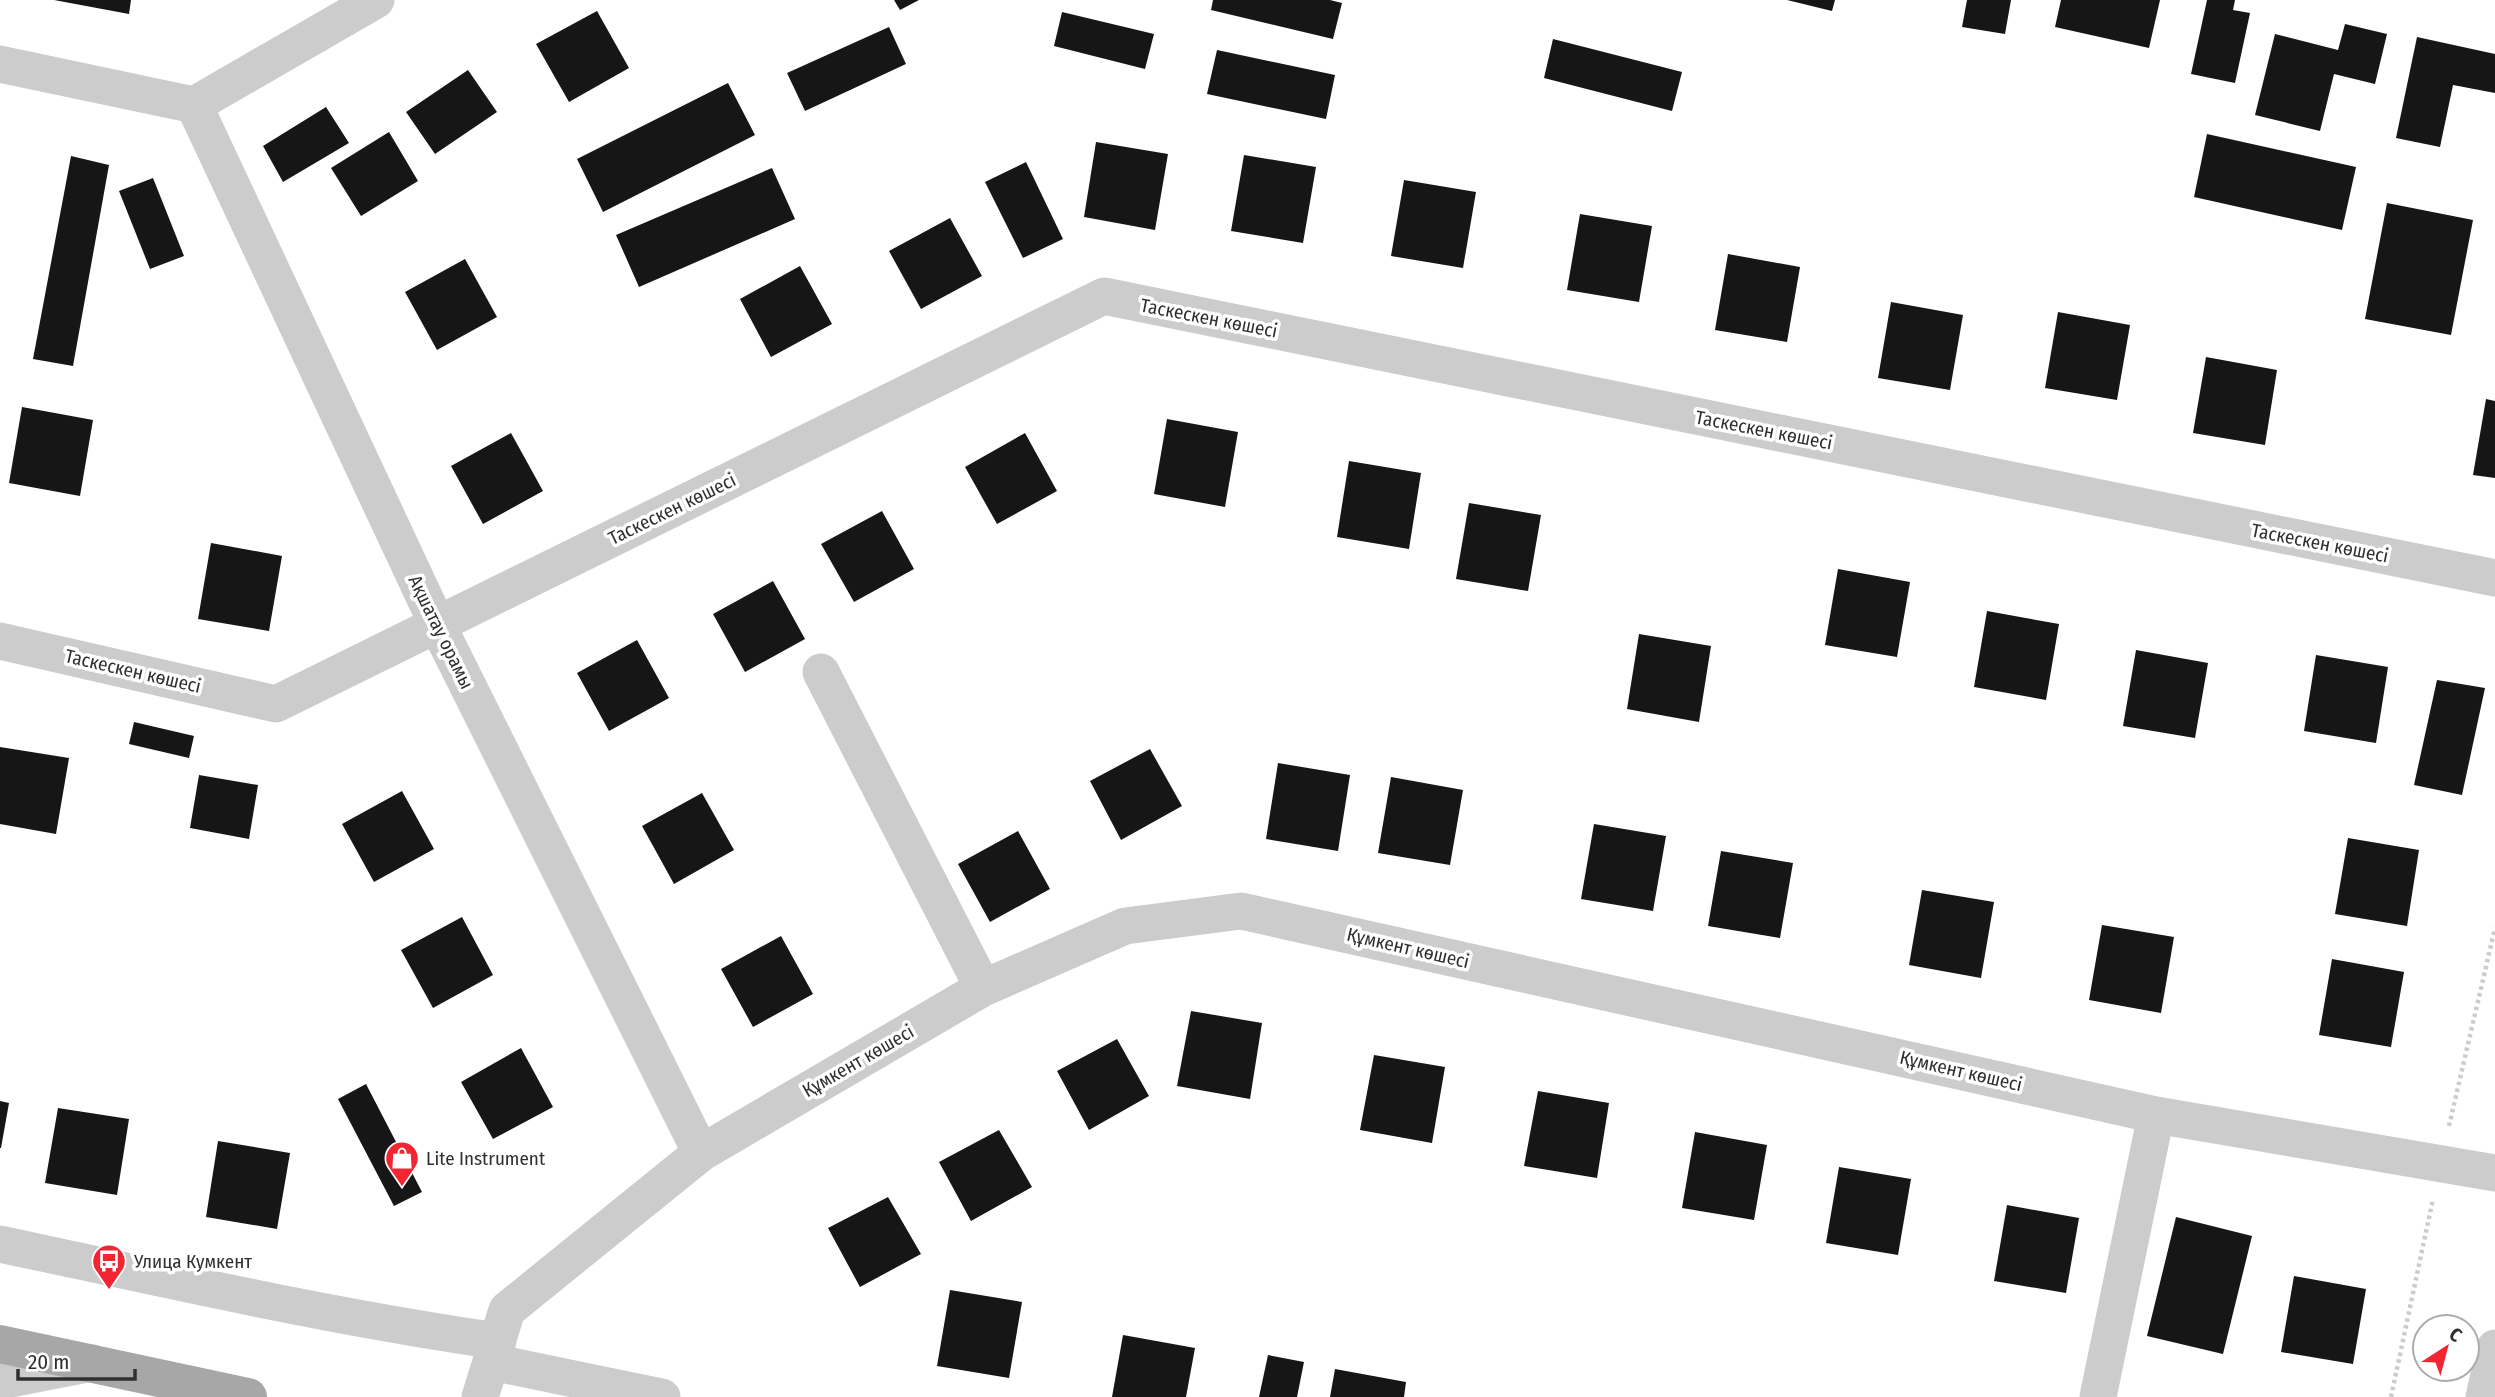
<svg xmlns="http://www.w3.org/2000/svg" width="2495" height="1397" font-family="'Fira Sans Condensed',sans-serif">
	<style>
		.building { fill: #161616 }
		.lines { fill: none; stroke-linecap: round; stroke-linejoin: round }
		.path { stroke: #ccc; stroke-width: 4.5; stroke-dasharray: 3.5 3.5; stroke-linecap: butt }
		.minor { stroke: #ccc; stroke-width: 37 }
		.major { stroke: #a7a7a7; stroke-width: 38 }
		.labels { text-anchor: middle; dominant-baseline: central; stroke-width: 7; stroke-linejoin: round; paint-order: stroke }
		.street-label { font-size: 19px; fill: #2f2f2f; stroke: #fff }
		.poi-label { font-size: 19px; fill: #2f2f2f; stroke: #fff; text-anchor: start }
	</style>
	<rect width="100%" height="100%" fill="#fff"/>
	<path class="building" d="M54,0h77l-2,14z
		M894,0h25l-19,10z
		M1213,0h117l12,3 -9,36 -122,-29z
		M1787,0h48l-3,11z
		M1967,0h44l-6,34 -43,-7z
		M2061,0h99l-11,48 -94,-21z
		M2207,0h28l-2,10 17,3 -15,70 -44,-9z
		M597,11l32,57 -60,34 -33,-58z
		M1062,12l92,22 -9,35 -91,-23z
		M2345,24l42,10 -12,50 -41,-10 -14,57 -65,-16 20,-81 63,16z
		M889,27l17,37 -101,47 -18,-38z
		M2417,37l78,17v39l-42,-8 -13,62 -44,-9z
		M1553,39l129,33 -10,39 -128,-33z
		M1217,50l118,25 -9,44 -119,-25z
		M468,70l29,42 -62,42 -29,-42z
		M728,83l27,52 -152,77 -26,-53z
		M326,107l23,36 -66,39 -20,-36z
		M389,132l29,49 -57,35 -30,-48z
		M2207,134l149,33 -14,63 -148,-33z
		M1096,142l72,12 -13,76 -71,-13z
		M1244,155l72,12 -13,76 -72,-12z
		M71,156l38,9 -36,201 -40,-7z
		M1026,162l37,77 -40,19 -38,-76z
		M772,168l23,51 -156,68 -23,-52z
		M153,178l31,78 -34,13 -31,-78z
		M1404,180l72,12 -13,76 -72,-12z
		M2387,203l86,17 -22,115 -86,-16z
		M1580,214l72,12 -13,76 -72,-12z
		M950,218l32,58 -61,33 -32,-58z
		M1728,254l72,13 -13,75 -72,-12z
		M465,259l32,58 -60,33 -32,-58z
		M800,266l32,58 -61,33 -31,-58z
		M1891,302l72,13 -13,75 -72,-12z
		M2058,312l72,13 -13,75 -72,-12z
		M2206,357l71,13 -12,75 -72,-12z
		M2486,399l9,2v77l-22,-3z
		M22,407l71,13 -13,76 -71,-13z
		M1167,419l71,13 -13,75 -71,-13z
		M511,433l32,58 -60,33 -32,-58z
		M1025,433l32,58 -60,33 -32,-57z
		M1349,461l72,12 -12,76 -72,-12z
		M1469,503l72,12 -13,76 -72,-12z
		M882,511l32,58 -60,33 -33,-58z
		M211,543l71,13 -13,75 -71,-12z
		M1838,569l72,13 -13,75 -72,-12z
		M773,581l32,58 -60,33 -32,-58z
		M1987,611l72,13 -13,76 -72,-13z
		M1639,634l72,12 -12,76 -72,-13z
		M637,640l32,58 -60,33 -32,-58z
		M2136,650l72,13 -13,75 -72,-12z
		M2316,655l72,12 -12,76 -72,-12z
		M2437,680l48,8 -23,107 -48,-10z
		M134,722l60,14 -5,22 -60,-14z
		M0,747l69,11 -13,76 -56,-10z
		M1150,749l32,57 -61,34 -31,-59z
		M1278,763l72,12 -12,76 -72,-12z
		M199,775l59,10 -9,54 -59,-11z
		M1391,777l72,13 -13,75 -72,-12z
		M402,791l32,58 -60,33 -32,-58z
		M702,793l32,57 -60,34 -32,-58z
		M1594,824l72,12 -13,75 -72,-12z
		M1018,831l32,58 -60,33 -32,-58z
		M2348,838l71,12 -12,76 -72,-12z
		M1721,851l72,12 -13,75 -72,-12z
		M1922,890l72,12 -13,76 -72,-13z
		M462,917l31,58 -60,33 -32,-58z
		M2102,925l72,12 -13,76 -72,-13z
		M781,936l32,58 -60,33 -32,-58z
		M2332,959l72,13 -13,75 -72,-12z
		M1191,1011l71,12 -12,76 -73,-13z
		M1117,1039l32,57 -60,34 -32,-59z
		M521,1048l32,59 -60,32 -32,-57z
		M1374,1055l71,12 -13,76 -72,-13z
		M366,1084l56,108 -28,14 -56,-107z
		M1538,1091l71,12 -12,75 -73,-12z
		M0,1101l9,2 -8,45h-1z
		M58,1108l71,11 -12,76 -72,-12z
		M999,1130l33,57 -61,34 -32,-59z
		M1695,1132l72,13 -13,75 -72,-12z
		M218,1141l72,12 -13,76 -71,-12z
		M1839,1167l72,12 -13,76 -72,-12z
		M888,1197l33,57 -61,33 -32,-59z
		M2007,1205l72,13 -13,75 -72,-12z
		M2176,1217l76,19 -29,118 -76,-18z
		M2294,1276l72,13 -13,75 -72,-12z
		M950,1290l72,12 -13,76 -72,-12z
		M1123,1335l72,13 -9,49h-74z
		M1268,1355l36,7 -7,35h-38z
		M1335,1369l71,13 -2,15h-74z"/>
	<g class="lines">
		<path class="path" d="M2449,1126l46,-198
			M2391,1397l42,-198"/>
		<path class="minor" d="M0,64l194,41 182,-105
			M194,105l243,519 264,529
			M0,641l276,63 828,-408 1391,282
			M821,672l162,316
			M0,1244c165,35 330,73 498,97
			M491,1362l171,35
			M0,1381l92,-18
			M480,1397l27,-87 194,-157 282,-165 142,-62 116,-15 915,204 339,58
			M2098,1397l58,-282
			M2484,1397l11,-49"/>
		<path class="major" d="M0,1344l248,53"/>
	</g>
	<defs>
		<g id="shop-pin" transform="scale(1.75)"><path d="M0 17L-7.5 6A9.5 9.5 0 1 1 7.5 6Z" fill="#f22632" stroke="#fff"/><path d="M-5-2.5h2.3a2.7 3.5 0 0 1 5.4 0H5L5.5 6h-11ZM-1.5-2.5h3a1.5 2.3 0 0 0-3 0Z" fill="#fff"/></g>
		<g id="bus-pin" transform="scale(1.75)"><path d="M0 17L-7.5 6A9.5 9.5 0 1 1 7.5 6Z" fill="#f22632" stroke="#fff"/><path d="M-5-6H5V4H4V6H2V4H-2V6H-4V4H-5ZM-3.5-4V0h7V-4ZM-3.5 1.2v1.5H-2V1.2ZM2 1.2v1.5H3.5V1.2Z" fill="#fff"/></g>
	</defs>
	<g fill-rule="evenodd">
		<use href="#shop-pin" x="402" y="1158"/>
		<use href="#bus-pin" x="109" y="1261"/>
	</g>
	<g class="labels">
		<g class="street-label">
			<text transform="translate(1209 318) rotate(11)">Таскескен көшесі</text>
			<text transform="translate(1764 430) rotate(11)">Таскескен көшесі</text>
			<text transform="translate(672 509) rotate(-26)">Таскескен көшесі</text>
			<text transform="translate(2320 543) rotate(11)">Таскескен көшесі</text>
			<text transform="translate(441 632) rotate(64)">Ақшатау орамы</text>
			<text transform="translate(133 671) rotate(13)">Таскескен көшесі</text>
			<text transform="translate(1408 948) rotate(13)">Құмкент көшесі</text>
			<text transform="translate(858 1061) rotate(-30)">Құмкент көшесі</text>
			<text transform="translate(1961 1071) rotate(13)">Құмкент көшесі</text>
		</g>
		<g class="poi-label">
			<text x="426" y="1158">Lite Instrument</text>
			<text x="134" y="1261">Улица Кумкент</text>
		</g>
	</g>
	<g transform="translate(2446 1348) rotate(36)"><circle r="33" fill="#ffffff" stroke="#acacac" stroke-width="2"/>
	<path d="M0-5L12 26L0 18L-12 26Z" fill="#f22632"/>
	<text y="-10" font-size="19" font-weight="bold" text-anchor="middle" fill="#2f2f2f">С</text>
	</g>
	<path d="M18 1369v10h117v-10" fill="none" stroke="#2f2f2f" stroke-width="3.5"/>
	<text x="28" y="1369" font-size="21" fill="#2f2f2f" stroke="#ffffff" stroke-width="5" paint-order="stroke">20 m</text>
</svg>
